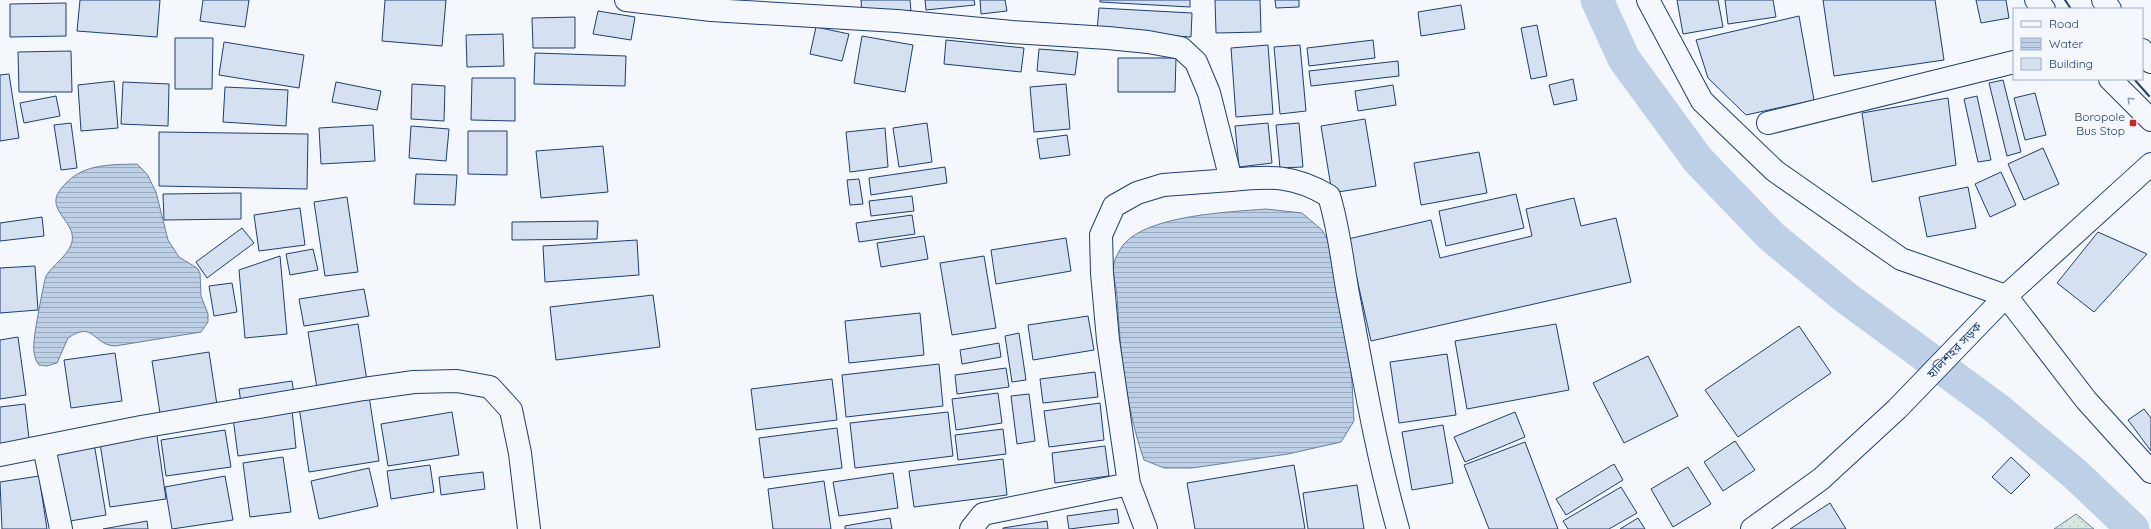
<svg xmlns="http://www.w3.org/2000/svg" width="2151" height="529" font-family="Quicksand,'Noto Sans Bengali',sans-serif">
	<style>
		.grass { fill: url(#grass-dots); stroke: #687fa3 }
		.water { fill: url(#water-rules); stroke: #687fa3 }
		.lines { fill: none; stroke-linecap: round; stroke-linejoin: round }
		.canal { stroke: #bed0e5; stroke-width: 33 }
		.building { fill: #d5e0f0; stroke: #1d3f73 }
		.minor-casing { stroke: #1d3f73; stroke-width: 24 }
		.highway-casing { stroke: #1d3f73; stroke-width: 24 }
		.minor { stroke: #f4f7fb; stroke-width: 22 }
		.highway { stroke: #f4f7fb; stroke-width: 22 }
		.wall { stroke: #1d3f73; stroke-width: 2 }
		.oneway { stroke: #889bb7 }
		.poi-dot { fill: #c62828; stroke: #f4f7fb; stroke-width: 1.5 }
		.labels { text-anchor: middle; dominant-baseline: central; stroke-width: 3; stroke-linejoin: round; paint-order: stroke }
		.poi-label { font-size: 12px; fill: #1d3f73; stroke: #f4f7fb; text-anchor: end }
		.street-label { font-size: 12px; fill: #1d3f73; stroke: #f4f7fb }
	</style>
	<defs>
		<pattern id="grass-dots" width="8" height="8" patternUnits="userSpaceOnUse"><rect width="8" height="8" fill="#d7e8df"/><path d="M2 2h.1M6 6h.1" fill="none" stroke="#b8c8c3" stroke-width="1.8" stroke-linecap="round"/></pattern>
		<pattern id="water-rules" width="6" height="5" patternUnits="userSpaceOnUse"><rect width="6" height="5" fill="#bed0e5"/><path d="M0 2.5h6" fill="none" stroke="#9aaabe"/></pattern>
	</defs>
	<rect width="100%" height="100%" fill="#f4f7fb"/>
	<path class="grass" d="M2076,514l18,15h-40z"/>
	<path class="water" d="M137,164l10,10 9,18 12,48 11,17 18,11 3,5 1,23 7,18v8l-7,10 -86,14c-22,-1 -21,-26 -47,-8l-11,25 -10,3 -8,-1c-5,-6 -6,-16 -5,-23 0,-8 10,-61 12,-66 7,-11 20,-19 25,-31 9,-22 -27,-34 -11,-55 20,-27 48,-25 77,-26z
		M1266,209l36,4 20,17 12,21 13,83 5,48 2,39 -13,21 -53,12 -96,14h-28l-20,-8c-18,-52 -24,-109 -27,-164 -1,-10 -5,-24 -3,-33 1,-5 7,-16 10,-19 25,-29 105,-32 142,-35z"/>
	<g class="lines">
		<path class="canal" d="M1597,0l27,59 74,101 73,76 74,61 151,111 79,66 58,55"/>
	</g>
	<path class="building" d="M80,0h80l-3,37 -80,-6z
		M203,0h46l-4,27 -45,-6z
		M385,0h61l-4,46 -60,-5z
		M861,0h49l1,11 -49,3z
		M925,0h49l1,5 -49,5z
		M980,0h25l2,11 -26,3z
		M1100,0h90v7l-90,-5z
		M1215,0h45l1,32 -45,1z
		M1275,0h24v7l-23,1z
		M1677,0h41l5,27 -40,7z
		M1725,0h48l3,17 -48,7z
		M1823,0h112l9,60 -110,16z
		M1976,0h30l3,18 -28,5z
		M66,3v33l-56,1v-33z
		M1461,5l4,24 -44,7 -3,-24z
		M1099,8l93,5 -1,24 -94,-6z
		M598,11l37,6 -4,23 -38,-6z
		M1799,16l15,84 -68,15 -38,-37 -12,-38z
		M575,17v31h-42l-1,-30z
		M1537,25l10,51 -16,3 -10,-51z
		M816,27l33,7 -7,27 -32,-7z
		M503,34l1,32 -37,1 -1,-32z
		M862,36l51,9 -8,47 -51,-9z
		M175,38h38l-1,51h-37z
		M946,40l78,8 -3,24 -77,-8z
		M1373,40l2,18 -66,8 -2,-18z
		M224,42l80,13 -5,33 -80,-13z
		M1268,45l5,69 -37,3 -5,-69z
		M1300,45l6,66 -26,3 -6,-67z
		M1039,49l39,3 -3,23 -38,-4z
		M71,51l1,41h-53l-1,-40z
		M535,53l91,3 -1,30 -91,-2z
		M1118,58h58l-1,34h-57z
		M1398,61l1,15 -88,10 -2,-15z
		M9,74l10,64 -19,3v-66z
		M472,78h43v43l-44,-1z
		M1573,79l4,21 -23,5 -5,-20z
		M2003,80l18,72 -14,4 -18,-73z
		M114,81l4,47 -37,3 -3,-46z
		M123,82l46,2 -1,42 -47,-2z
		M336,82l45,9 -4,19 -45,-8z
		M412,84l33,2 -1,35 -33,-2z
		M1066,84l4,45 -36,3 -4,-45z
		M1393,85l3,20 -38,6 -3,-20z
		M225,87l63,3 -2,36 -63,-4z
		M2035,93l11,42 -21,5 -11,-42z
		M56,96l4,20 -36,7 -4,-20z
		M1977,96l14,64 -13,2 -14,-63z
		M1948,98l8,67 -84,17 -10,-69z
		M1365,119l11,67 -44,7 -11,-67z
		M71,123l6,45 -16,2 -7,-45z
		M927,123l5,39 -33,5 -6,-39z
		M1268,123l4,40 -33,4 -4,-41z
		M1299,123l4,44 -23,1 -4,-43z
		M373,125l2,36 -54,3 -2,-36z
		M411,126l38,3 -3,32 -37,-3z
		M885,128l3,39 -38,5 -4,-40z
		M468,131h39v44l-39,-1z
		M159,132l149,2 -1,55 -148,-3z
		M1067,135l3,20 -30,4 -3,-20z
		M603,146l5,46 -67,6 -5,-47z
		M2043,148l16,36 -35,16 -16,-36z
		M1479,152l8,41 -66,12 -7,-42z
		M945,167l2,16 -76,12 -2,-17z
		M2001,172l15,33 -26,12 -15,-33z
		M416,174l41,1 -2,30 -41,-1z
		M859,179l4,25 -13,1 -3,-25z
		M1968,187l8,41 -49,9 -8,-40z
		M241,193v26l-77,1 -1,-26z
		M1516,194l8,34 -78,18 -7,-35z
		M912,196l2,15 -43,5 -2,-15z
		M347,197l11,75 -33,4 -11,-74z
		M1574,198l7,28 35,-8 15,64 -260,59 -23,-102 83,-19 9,38 92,-22 -6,-27z
		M300,208l5,37 -46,6 -5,-36z
		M912,215l3,19 -56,8 -3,-19z
		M42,217l2,19 -44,5v-18z
		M598,221l-1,18 -85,1v-18z
		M242,228l12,15 -47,35 -11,-16z
		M2098,232l49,22 -53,58 -37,-29z
		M924,236l4,23 -47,8 -4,-24z
		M1066,238l5,33 -75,13 -5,-34z
		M637,240l2,35 -94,7 -2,-36z
		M313,249l5,21 -28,5 -4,-21z
		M280,256l7,78 -42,4 -6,-68z
		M984,256l12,72 -44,7 -12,-72z
		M35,266l3,44 -38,3v-45z
		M232,283l5,29 -23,4 -5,-30z
		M364,289l5,27 -65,10 -5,-27z
		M653,295l7,52 -104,13 -6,-53z
		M920,313l4,42 -75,8 -4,-42z
		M1088,316l6,34 -61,10 -5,-35z
		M358,324l9,57 -50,7 -9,-56z
		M1556,324l13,66 -102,19 -12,-68z
		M1799,326l32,47 -93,64 -33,-47z
		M1019,333l7,47 -14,2 -7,-46z
		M18,337l8,58 -26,4v-59z
		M999,343l2,14 -39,7 -2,-14z
		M209,352l8,53 -57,8 -8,-52z
		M115,353l7,48 -51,7 -7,-48z
		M1447,354l9,61 -57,8 -9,-61z
		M1648,356l30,60 -54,27 -31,-60z
		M939,364l4,42 -97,11 -4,-42z
		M1006,368l3,19 -52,7 -2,-19z
		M1095,372l3,25 -55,6 -3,-24z
		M832,379l5,41 -81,10 -5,-41z
		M292,381l2,13 -53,9 -2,-14z
		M998,393l4,30 -46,7 -4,-31z
		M1029,394l6,47 -18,3 -6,-48z
		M369,396l10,65 -70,11 -10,-65z
		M1100,403l4,37 -55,7 -5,-36z
		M25,404l5,43 -30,4v-44z
		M2144,409l7,9v33l-23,-31z
		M292,410l4,38 -58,8 -5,-38z
		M452,412l7,43 -71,11 -7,-42z
		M948,412l5,44 -98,12 -5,-45z
		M1515,412l10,25 -60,25 -11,-25z
		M1443,425l10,58 -41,7 -10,-58z
		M837,428l5,40 -78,10 -5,-40z
		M156,429l10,70 -56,8 -11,-70z
		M1003,429l3,25 -48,6 -3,-25z
		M225,430l6,37 -65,9 -5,-36z
		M1735,441l20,29 -32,21 -19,-29z
		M1525,442l33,87h-69l-25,-64z
		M94,443l12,72 -42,7 -12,-72z
		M1105,446l4,30 -54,7 -3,-30z
		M283,457l8,55 -41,5 -7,-54z
		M2011,457l19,18 -19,19 -19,-17z
		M1003,459l4,36 -93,12 -5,-36z
		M1614,464l9,16 -57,35 -10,-16z
		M430,465l4,27 -43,7 -4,-28z
		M1294,465l11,64h-110l-8,-46z
		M1688,467l23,37 -38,23 -22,-38z
		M369,468l9,38 -59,13 -8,-38z
		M483,472l2,17 -44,6 -2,-18z
		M893,473l5,35 -59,8 -6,-34z
		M39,476l8,53h-45l-2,-47z
		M225,476l8,44 -61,9 -7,-42z
		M824,481l7,48h-58l-5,-40z
		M1357,485l7,44h-56l-5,-36z
		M1621,487l16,26 -28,16h-41l-5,-8z
		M1830,503l16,26h-56z
		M1117,509l2,14 -50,6 -2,-13z
		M890,518l2,11h-47v-3z
		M1638,518l7,11h-25z
		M147,521l1,8h-45z
		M1047,521l1,8h-45v-1z"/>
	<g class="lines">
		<g class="minor-casing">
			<path id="minor" d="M626,0l85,10 186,11 115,11 96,6 40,4 33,6 15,14 13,31 22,87c40,-4 63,-5 98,16 10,32 13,65 19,98 15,79 28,158 50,235
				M1648,0l54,101 73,70 126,88 105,37 80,104 65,72
				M1768,123l246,-61
				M44,447l17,82
				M0,455l141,-28 223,-38 50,-7 43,-1 33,6 21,23 9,43 9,76
				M971,529l12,-15 146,-30
				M1146,529l-17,-45 -21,-144 -6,-67 -1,-38 13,-29 23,-13 26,-8 68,-5
				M1752,529l69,-50 76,-70 109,-113 145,-132"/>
		</g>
		<g class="highway-casing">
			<path id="highway" d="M2036,0l8,9
				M2103,0l7,9
				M2142,50l9,12
				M2110,79l41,41"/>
		</g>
		<use href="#minor" class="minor"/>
		<use href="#highway" class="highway"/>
		<path class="wall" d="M2065,0l6,9
			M2134,79l15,17"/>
	</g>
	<defs><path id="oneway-chevron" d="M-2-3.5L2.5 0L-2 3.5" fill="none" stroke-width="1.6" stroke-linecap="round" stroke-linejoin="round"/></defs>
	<use class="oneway" href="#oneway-chevron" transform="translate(2130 100) rotate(-136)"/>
	<rect class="poi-dot" x="2129" y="119" width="8" height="8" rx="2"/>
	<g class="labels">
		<g class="poi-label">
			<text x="2125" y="116">Boropole<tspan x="2125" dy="14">Bus Stop</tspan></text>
		</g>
		<g class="street-label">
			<text transform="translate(1954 350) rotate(-46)">হালিশহর সড়ক</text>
		</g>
	</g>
	<rect x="2013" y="8" width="130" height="72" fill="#f4f7fb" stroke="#9eadc5"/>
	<rect x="2021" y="21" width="20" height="6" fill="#f4f7fb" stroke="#9eadc5"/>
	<text x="2049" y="28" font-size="12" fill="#1d3f73">Road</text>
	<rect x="2021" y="38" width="20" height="12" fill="url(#water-rules)" stroke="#9eadc5"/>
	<text x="2049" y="48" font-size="12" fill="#1d3f73">Water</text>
	<rect x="2021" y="58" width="20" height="12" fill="#d5e0f0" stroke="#9eadc5"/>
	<text x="2049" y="68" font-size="12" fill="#1d3f73">Building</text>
</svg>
